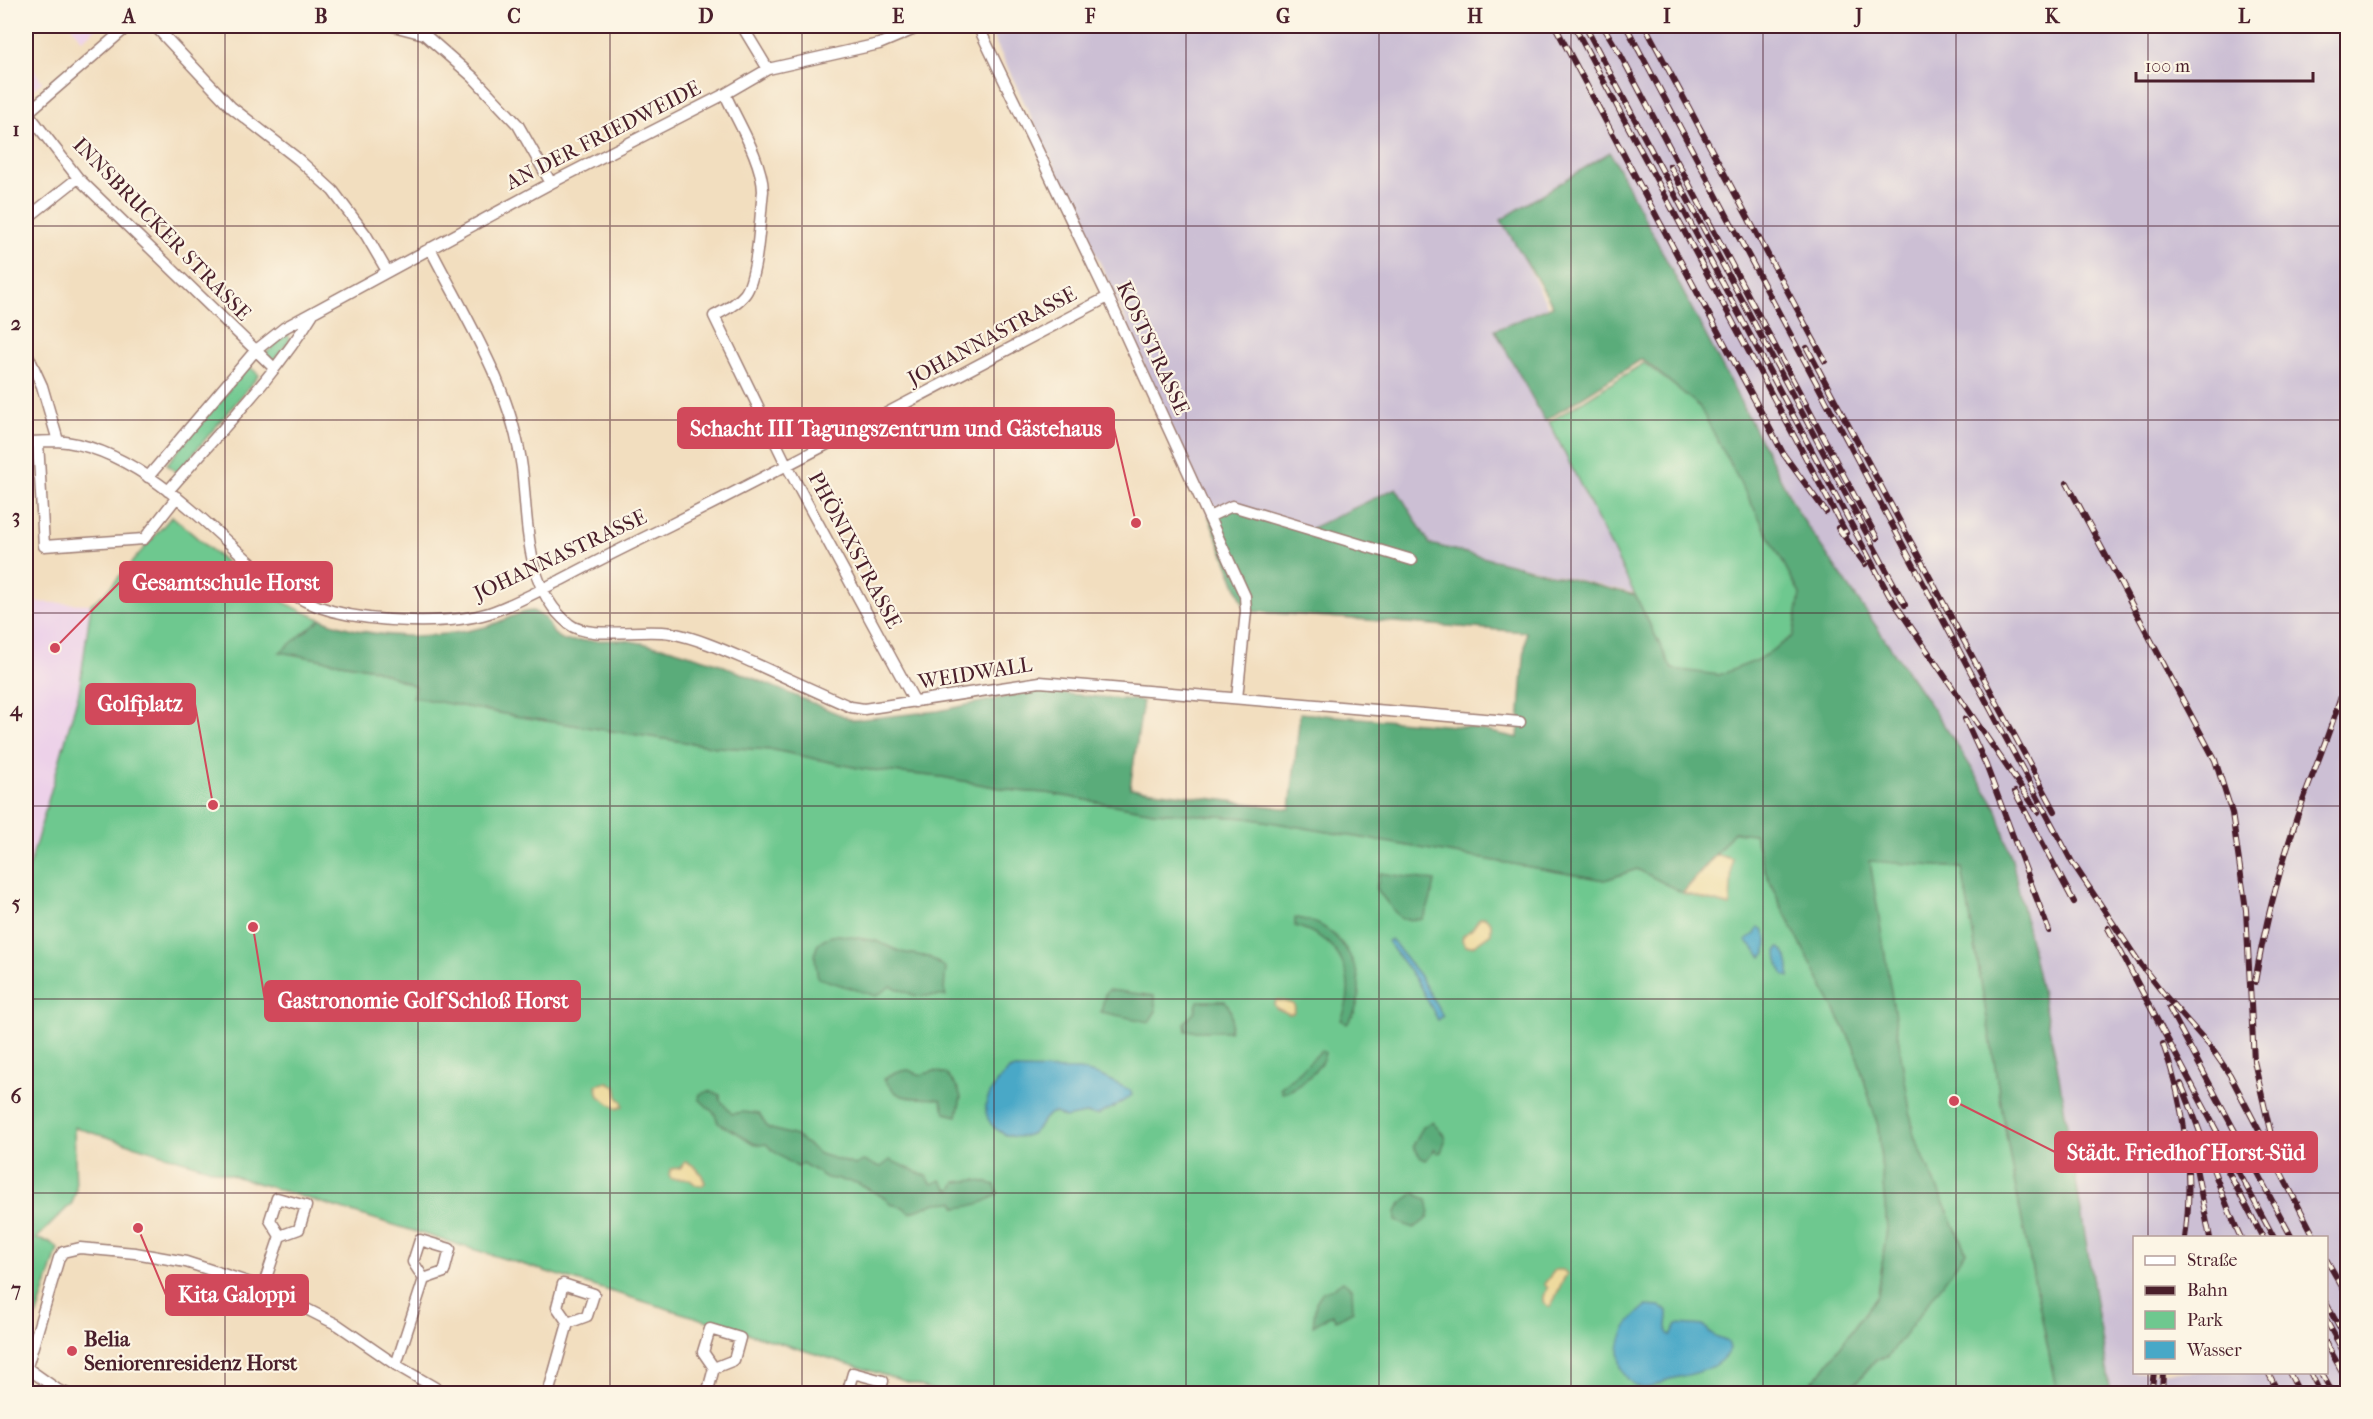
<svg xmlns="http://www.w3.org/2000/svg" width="2373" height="1419" font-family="'IM FELL French Canon',serif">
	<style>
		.built { fill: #edd1e9 }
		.industrial { fill: #ccbfd4; fill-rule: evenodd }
		.green { fill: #6ec88f; stroke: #5c745d; stroke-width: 1.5 }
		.forest { fill: #5aac7a; stroke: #526652; stroke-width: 1.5 }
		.sand { fill: #eeda9e; stroke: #9c7c64; stroke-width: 1.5 }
		.water { fill: #48a8c7; stroke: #496479; stroke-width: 1.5 }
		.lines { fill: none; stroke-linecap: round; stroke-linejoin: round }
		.minor-casing { stroke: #9e7e75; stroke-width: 13 }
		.minor { stroke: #fff; stroke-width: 10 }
		.rail-casing { stroke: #4a1f2b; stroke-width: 6 }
		.rail { stroke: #fcf5e5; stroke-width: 4; stroke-dasharray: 11; stroke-linecap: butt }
		.grid { fill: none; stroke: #4a1f2b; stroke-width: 1.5; stroke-opacity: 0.55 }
		.poi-dot { fill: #d1495b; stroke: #fcf5e5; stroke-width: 2 }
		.labels { text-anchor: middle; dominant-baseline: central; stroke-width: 4.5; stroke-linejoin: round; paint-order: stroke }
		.street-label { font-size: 21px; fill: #4a1f2b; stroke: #fcf5e5 }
		.poi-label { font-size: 21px; font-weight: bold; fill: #4a1f2b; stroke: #fcf5e5; text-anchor: start }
		.leader { fill: none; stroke: #d1495b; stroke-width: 2 }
		.callout-dot { fill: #d1495b; stroke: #fcf5e5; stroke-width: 2 }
		.callout { fill: #d1495b; stroke: #d1495b; stroke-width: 2 }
		.callout-label { font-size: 22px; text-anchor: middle; font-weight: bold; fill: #fff }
		.neatline { fill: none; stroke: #4a1f2b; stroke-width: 2 }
		.grid-label { font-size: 20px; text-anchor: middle; font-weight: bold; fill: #4a1f2b }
	</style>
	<rect width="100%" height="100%" fill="#fcf5e5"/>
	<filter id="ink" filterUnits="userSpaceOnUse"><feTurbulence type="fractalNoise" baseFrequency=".0167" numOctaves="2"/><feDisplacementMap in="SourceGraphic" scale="12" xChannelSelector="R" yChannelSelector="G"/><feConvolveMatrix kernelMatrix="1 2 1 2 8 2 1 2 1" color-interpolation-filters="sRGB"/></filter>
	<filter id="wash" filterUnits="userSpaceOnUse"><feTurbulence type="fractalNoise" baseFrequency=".008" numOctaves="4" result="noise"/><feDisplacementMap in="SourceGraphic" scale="24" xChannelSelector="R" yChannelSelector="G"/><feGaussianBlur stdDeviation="1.35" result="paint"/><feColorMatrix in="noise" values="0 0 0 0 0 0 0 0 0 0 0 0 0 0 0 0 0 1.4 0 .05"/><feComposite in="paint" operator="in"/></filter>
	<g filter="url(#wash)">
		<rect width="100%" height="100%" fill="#f2debf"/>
		<path class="built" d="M71,26h28l-17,14z
			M26,58l16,24 -16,13z
			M26,602l65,2 -12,88 -53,186z"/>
		<path class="industrial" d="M988,26h1359v1367h-236l-55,-334 -44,-199 -112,-190 -100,-156 -190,-362 -106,66 44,89 -52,23 53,93 85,170 -204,-49 -34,-56 -88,42 -99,-13 -98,-231zM2134,1238h192v134h-192z"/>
		<path class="green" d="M288,334l2,6 -15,18 -2,2 -8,-6 20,-19z
			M1644,363l57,43 99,188 4,16 -11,26 -35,25 -40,15 -46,-7 -123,-247z
			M249,366l10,9 -82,98 -10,-9z
			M172,516c51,44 86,79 149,103l-40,33 93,17 41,17 -2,11 108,20 196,30 57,3 89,19 79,8 74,14 31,2 107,19 93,6 358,62 32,-11 51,26 44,-36 -16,-4 18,-24 21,3 9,34 16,36 74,143 24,79 9,102 -9,67 -54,74 -22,24h-859l-869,-266 2,64 -4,12 -36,36 14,3 8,7 -32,100v-471l53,-186 12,-88 14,-11z
			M1869,860l93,8 51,307 44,218 -210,1 119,-142 -52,-116z"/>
		<path class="forest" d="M1610,152l189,362 153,223 44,70 16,53 44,199 55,334h-54l-44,-218 -51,-307 -92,-7 44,275 52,116 -78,105 -12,2 -29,34h-45l22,-24 54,-74 9,-67 -9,-102 -24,-79 -74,-143 -16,-36 -10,-34 -20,-2 -51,61 -46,-24 -32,11 -358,-62 -93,-6 -107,-19 -31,-2 -74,-14 -79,-8 -89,-19 -57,-3 -196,-30 -108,-20 2,-11 -41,-17 -94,-17 41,-33c52,21 111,21 164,8 16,-4 33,-16 48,-16l12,7 9,16 11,7 60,-1 47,9 45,14 136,57 85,-9 97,-20 108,10 -13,87 160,21 10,-96 168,14 50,11 8,-106 -280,-21 -37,-94 23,-11 76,24 88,-42 34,56 205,51 37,74 47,6 39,-15 35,-24 7,-42 -101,-188 -57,-47 -97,62 -50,-91 58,-24 -52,-86z
			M1380,873l55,8c-2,10 -7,30 -13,38 -6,0 -15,1 -20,0 -3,-1 -24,-27 -25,-31 0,-5 2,-10 3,-15z
			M1295,918c9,0 15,3 23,6 34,17 56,68 29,100l-6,-4c19,-43 -2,-82 -46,-94z
			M839,935l37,6 25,11 28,5 17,11 -2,21 2,7h-30l-25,-10 -15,10 -58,-18c-4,-24 -8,-40 21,-43z
			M1109,990l45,6 2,15 -7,11 -48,-10 4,-18z
			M1198,1001h27c7,8 9,20 4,30h-43l-1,-9 9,-9z
			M1322,1050l3,3c-3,16 -28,37 -43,40l-2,-5 16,-13z
			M908,1070l13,5 13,-4 12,3 11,13 4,10 -4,19 -12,-3 -4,-13c-14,-4 -31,1 -43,-6 -5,-3 -10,-10 -14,-15l11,-7z
			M709,1091l11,4v5l12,14 10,-2 17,2 9,14 28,8 24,18 35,11 8,-4 18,6 9,-7 36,16 6,8 9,-4 6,9 5,1 4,-8 20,-2 19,5 3,8c-10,10 -29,14 -42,15l-2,-6 -18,1 -26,10 -7,-6 -13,-3 -5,-6 -28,-15 -30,-5 -25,-15 -4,4c-8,-4 -26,-16 -32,-23 -13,3 -19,-5 -30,-12 -6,-3 -12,-5 -18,-9l-3,-9 -16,-15 1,-5z
			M1432,1122l12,13 1,6 -4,11 -4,1 -2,-4 -9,11 -5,-2 -8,-12 10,-19z
			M1414,1193l13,7c5,16 0,21 -14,28l-17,-7c-2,-16 7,-19 18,-28z
			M1343,1281l9,7 1,23 -17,9 -4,-6 -19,12 3,-24 7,-11 7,-1z"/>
		<path class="sand" d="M1716,855l16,4 -2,47 -47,-13z
			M1485,917l6,6v10l-18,13h-8l-3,-6 1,-4 9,-7 8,-11z
			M1277,1000l16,4 2,4 -2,5 -4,1 -13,-6 -2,-4z
			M608,1082l8,5 2,11 4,3 1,5 -6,3 -18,-13 -3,-11z
			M685,1162c10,2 17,11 20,21l-4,3 -5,-1 -7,-6h-18l-2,-5 2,-5 9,-1z
			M1555,1270h8l4,4c-8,10 -12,29 -18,34l-6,-5v-7l5,-8 -4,-4z"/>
		<path class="water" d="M1758,928l5,1 4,10 -1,14 -4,4 -16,-17 9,-6z
			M1391,939l28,36 24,41 -5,4 -21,-39 -30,-40z
			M1779,947c9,6 11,20 10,30l-5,-2c-4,-7 -10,-21 -5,-28z
			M1011,1069l69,1 21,6 29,14 2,5 -13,9 -21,11 -13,-1 -20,4 -9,-5h-5c-10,6 -11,18 -23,22 -19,7 -44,-7 -42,-30 1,-11 17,-31 25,-36z
			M1646,1306l14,1 8,4c1,9 -3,15 0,23l3,1 6,-11 28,2c2,3 4,6 7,8 8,6 16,2 18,15 -12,22 -38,25 -60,30 -11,3 -19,12 -31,8 -9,-4 -15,-11 -18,-20 -7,-26 5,-45 25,-61z"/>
	</g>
	<g filter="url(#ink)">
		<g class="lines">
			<g class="minor-casing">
				<path id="minor" d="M155,26l76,81 67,52 35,32 33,44 21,36
					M393,26l31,8 49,43 45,48 33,58
					M742,26l26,43
					M978,26l130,271 137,299 1,15 -9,87
					M725,94c13,29 37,66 38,97 -3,24 -5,86 -18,103 -8,10 -20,16 -31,22l73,150 128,236
					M27,112l51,66 196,190
					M26,114l102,-88
					M26,219l52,-41
					M430,248c35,69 82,141 92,220 6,51 2,120 47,156 19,16 74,4 102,9 30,6 57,19 85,31 31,14 63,29 95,43l13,2 176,-27 480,40
					M26,351l16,35 16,55
					M26,442c10,0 20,-1 30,-1 67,4 128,61 175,104 30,28 60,55 101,66 42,11 115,15 157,2 24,-8 49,-22 72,-33 36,-19 72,-37 109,-55 147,-74 292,-152 438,-228
					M38,442l6,104 100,-7 33,-42
					M148,477l107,-126 29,-23 267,-145 174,-89 43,-25 111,-25 43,-18
					M168,491c50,-58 106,-113 146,-179
					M1209,517l23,-11 180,54
					M263,1287l17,-51 19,-7 7,-23 -29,-8 -7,22 10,16
					M710,1329l30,9 -6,22 -20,8 -11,-16z
					M396,1365l28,-86 20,-7 6,-23 -30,-9 -7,22 11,17
					M27,1368l31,22 10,4
					M26,1370l33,-112 4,-6 17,-4 55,5 51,9 77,25 75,38 58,40 50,29
					M548,1394l20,-71 -11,-16 6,-23 31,10 -7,22 -19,7
					M707,1394l7,-26
					M847,1394l6,-21 30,8 -4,13"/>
			</g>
			<use href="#minor" class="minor"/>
			<g class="rail-casing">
				<path id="rail" d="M1555,26l229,429 42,57
					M1574,26l272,507
					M1585,26l304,569 149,217
					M1603,26l17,28 257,484
					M1626,26l446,836 69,103 26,33 43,48 20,29 85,163
					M1645,26l180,335
					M1670,166l235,439
					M1807,348l248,463
					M2067,483l148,277 17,53 14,97 8,151 20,87
					M1838,528l27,36
					M1965,719l21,46 63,166
					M2015,792l59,110
					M2108,928l166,310
					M2255,982c9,-53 25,-114 42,-165 17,-48 38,-95 51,-144
					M2169,1008l123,230
					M2163,1044c22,61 31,130 22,194
					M2181,1084c22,50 36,104 60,154
					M2210,1137l53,101
					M2194,1158l16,80
					M2326,1259l22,38
					M2326,1303l13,24
					M2326,1320l22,40
					M2326,1343l22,39
					M2268,1372l11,22
					M2289,1372l11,22
					M2310,1372l11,22
					M2321,1372l12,22
					M2151,1394l3,-22
					M2162,1394l1,-22"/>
			</g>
			<use href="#rail" class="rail"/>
		</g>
	</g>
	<path class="grid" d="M225,26v1368M418,26v1368M610,26v1368M802,26v1368M994,26v1368M1186,26v1368M1379,26v1368M1571,26v1368M1763,26v1368M1956,26v1368M2148,26v1212M26,226h2322M26,420h2322M26,613h2322M26,806h2322M26,999h2322M26,1193h2322M2148,1372v22"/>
	<circle class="poi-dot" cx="72" cy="1351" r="6"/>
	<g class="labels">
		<g class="street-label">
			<text transform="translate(603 135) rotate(-27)">AN DER FRIEDWEIDE</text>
			<text transform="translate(162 229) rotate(46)">INNSBRUCKER STRASSE</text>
			<text transform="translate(992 336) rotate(-28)">JOHANNASTRASSE</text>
			<text transform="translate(1153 348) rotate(65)">KOSTSTRASSE</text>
			<text transform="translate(855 550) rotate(62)">PHÖNIXSTRASSE</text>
			<text transform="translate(560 555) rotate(-25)">JOHANNASTRASSE</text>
			<text transform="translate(975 673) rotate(-9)">WEIDWALL</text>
		</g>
		<g class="poi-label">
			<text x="84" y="1339">Belia<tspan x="84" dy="24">Seniorenresidenz Horst</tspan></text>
		</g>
	</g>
	<path class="leader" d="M1136 523L1114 428M55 648L120 582M213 805L195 704M253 927L265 1001M1954 1101L2055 1152M138 1228L166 1295"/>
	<g class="callout-dot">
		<circle cx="1136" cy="523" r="6"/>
		<circle cx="55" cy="648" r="6"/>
		<circle cx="213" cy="805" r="6"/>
		<circle cx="253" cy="927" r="6"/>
		<circle cx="1954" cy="1101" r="6"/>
		<circle cx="138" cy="1228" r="6"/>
	</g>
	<g class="callout">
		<rect x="678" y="408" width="436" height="40" rx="6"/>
		<rect x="120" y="562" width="212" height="40" rx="6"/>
		<rect x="86" y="684" width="109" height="40" rx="6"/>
		<rect x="265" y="981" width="315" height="40" rx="6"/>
		<rect x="2055" y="1132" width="262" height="40" rx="6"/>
		<rect x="166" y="1275" width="142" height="40" rx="6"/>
	</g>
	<g class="callout-label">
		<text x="896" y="436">Schacht III Tagungszentrum und Gästehaus</text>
		<text x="226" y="590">Gesamtschule Horst</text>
		<text x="140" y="711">Golfplatz</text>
		<text x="423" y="1008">Gastronomie Golf Schloß Horst</text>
		<text x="2186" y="1160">Städt. Friedhof Horst-Süd</text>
		<text x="237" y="1302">Kita Galoppi</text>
	</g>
	<rect width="2373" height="1419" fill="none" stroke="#fcf5e5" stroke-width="66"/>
	<rect x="2133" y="1236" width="195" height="138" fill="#fcf5e5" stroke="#b59f9b" stroke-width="1.5"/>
	<rect x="2145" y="1256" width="30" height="9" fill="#ffffff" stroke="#b59f9b" stroke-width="1.5"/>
	<text x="2187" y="1266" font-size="18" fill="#4a1f2b">Straße</text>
	<rect x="2145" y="1286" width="30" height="9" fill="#4a1f2b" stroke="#b59f9b" stroke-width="1.5"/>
	<text x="2187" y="1296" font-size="18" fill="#4a1f2b">Bahn</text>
	<rect x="2145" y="1311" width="30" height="18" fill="#6ec88f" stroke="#b59f9b" stroke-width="1.5"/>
	<text x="2187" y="1326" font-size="18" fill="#4a1f2b">Park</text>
	<rect x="2145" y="1341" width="30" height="18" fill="#48a8c7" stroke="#b59f9b" stroke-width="1.5"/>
	<text x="2187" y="1356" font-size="18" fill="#4a1f2b">Wasser</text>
	<path d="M2136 72v9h177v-9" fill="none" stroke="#4a1f2b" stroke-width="3"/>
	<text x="2145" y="72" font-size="18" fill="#4a1f2b" stroke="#fcf5e5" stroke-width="4.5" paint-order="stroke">100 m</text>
	<rect x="33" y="33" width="2307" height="1353" class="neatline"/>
	<g class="grid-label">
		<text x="129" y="23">A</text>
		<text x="321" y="23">B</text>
		<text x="514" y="23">C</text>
		<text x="706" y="23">D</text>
		<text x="898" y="23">E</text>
		<text x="1090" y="23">F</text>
		<text x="1283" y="23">G</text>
		<text x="1475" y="23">H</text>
		<text x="1667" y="23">I</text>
		<text x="1859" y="23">J</text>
		<text x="2052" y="23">K</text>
		<text x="2244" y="23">L</text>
		<text x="16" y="136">1</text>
		<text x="16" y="330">2</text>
		<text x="16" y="523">3</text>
		<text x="16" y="716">4</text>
		<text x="16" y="910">5</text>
		<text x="16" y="1103">6</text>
		<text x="16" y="1296">7</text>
	</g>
</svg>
